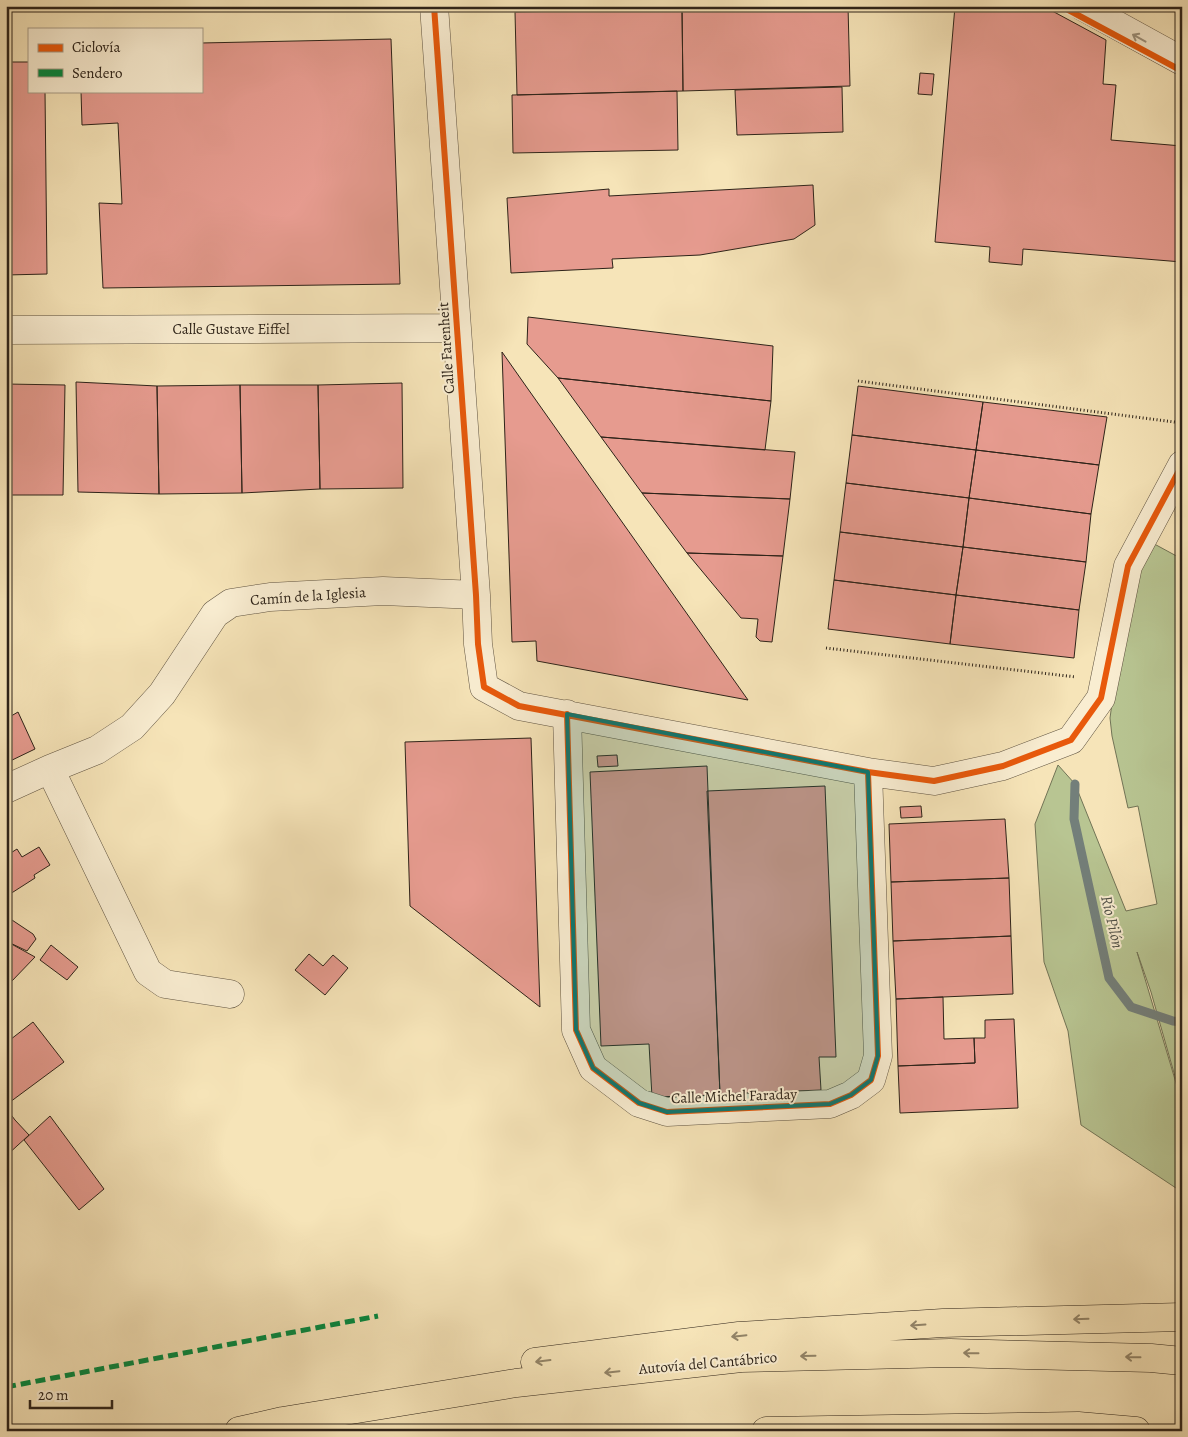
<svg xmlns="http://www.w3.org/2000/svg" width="1188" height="1437" font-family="Alegreya,serif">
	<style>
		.green { fill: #b8c592; stroke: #727456 }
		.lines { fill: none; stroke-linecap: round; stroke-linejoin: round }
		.stream { stroke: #737f7a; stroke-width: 9 }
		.building { fill: #e69b8f; stroke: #2d2319 }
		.minor-casing { stroke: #5f5341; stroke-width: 29 }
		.highway-casing { stroke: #2d2319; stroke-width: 29 }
		.path { stroke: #2d2319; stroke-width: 3; stroke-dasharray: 1 2.5; stroke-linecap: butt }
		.minor { stroke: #f9edd1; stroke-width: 28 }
		.highway { stroke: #f6e4b8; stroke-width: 28 }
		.quiet { stroke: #00873e; stroke-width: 5; stroke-dasharray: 10 5; stroke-linecap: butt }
		.cycleway-casing { stroke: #f9edd1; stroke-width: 9 }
		.cycleway { stroke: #e8590c; stroke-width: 6 }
		.oneway { stroke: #9d927e }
		.oneway2 { stroke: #928468 }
		.marked { fill: #0f766e; fill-opacity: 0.2; stroke: #0f766e; stroke-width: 4; stroke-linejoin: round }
		.labels { text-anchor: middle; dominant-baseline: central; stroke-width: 4; stroke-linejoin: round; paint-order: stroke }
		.street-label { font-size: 15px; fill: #2d2319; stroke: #f9edd1 }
		.water-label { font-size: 16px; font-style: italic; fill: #505149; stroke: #f9edd1 }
	</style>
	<rect width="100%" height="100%" fill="#f6e4b8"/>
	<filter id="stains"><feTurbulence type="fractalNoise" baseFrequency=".004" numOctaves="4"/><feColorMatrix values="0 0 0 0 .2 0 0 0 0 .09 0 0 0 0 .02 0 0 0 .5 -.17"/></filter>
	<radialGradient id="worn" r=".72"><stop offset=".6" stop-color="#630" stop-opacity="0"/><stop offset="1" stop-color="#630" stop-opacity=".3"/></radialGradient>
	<path class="green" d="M1147,540l35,19v542l-31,-109 -14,-40 45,151v89l-101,-67 -13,-94 -24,-69 -9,-138 23,-59 17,19 51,127 31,-7 -19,-98 -10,2 -16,-72 -2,-18 3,-22z"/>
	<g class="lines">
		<path class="stream" d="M1075,784l-1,35 35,159 22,29 42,14 9,1"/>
	</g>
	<path class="building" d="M775,6h73l2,80 -167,5 -1,-82z
		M955,6h88l63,34 -3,44 13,1 -5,55 71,6v116l-159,-13 -1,16 -33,-3 1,-15 -55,-5z
		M682,9l1,82 -166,4 -2,-83z
		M391,39l9,245 -297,4 -4,-85 23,1 -4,-81 -36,2 -1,-34h120v-48z
		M6,62h23v29h16l2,183 -41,1z
		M920,73l14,1 -2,21 -14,-1z
		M842,87l1,45 -106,3 -2,-45z
		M677,91l1,59 -165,3 -1,-58z
		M813,185l2,40 -21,14 -94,16 -88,4 1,9 -102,5 -4,-75 102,-9v7z
		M528,317l245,29 -2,55 -213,-23 -31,-34z
		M502,352l26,37 220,311 -211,-39 -1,-20 -24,1z
		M558,378l213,23 -6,49 -164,-13z
		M76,382l81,4 2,108 -81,-2z
		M402,383l1,105 -83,1 -2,-104z
		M6,384l59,1 -2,110h-57z
		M240,385l2,108 -83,1 -2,-108z
		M240,385h78l2,104 -78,4z
		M858,386l125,16 -7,48 -124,-15z
		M983,402l124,15 -8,48 -123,-15z
		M852,435l124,15 -7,48 -123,-15z
		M601,437l194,15 -5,47 -148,-6z
		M976,450l123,15 -8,49 -122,-16z
		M846,483l123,15 -6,49 -123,-15z
		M642,493l148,6 -7,57 -96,-3z
		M969,498l122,16 -5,48 -123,-15z
		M840,532l123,15 -7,48 -122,-15z
		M963,547l123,15 -7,48 -123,-15z
		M687,553l96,3 -11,86 -12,-1 -4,-4 2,-18 -17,-1z
		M834,580l122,15 -6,49 -122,-15z
		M956,595l123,15 -5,48 -124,-14z
		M18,712l17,37 -29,14v-44z
		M531,738l5,151 4,118 -130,-101 -5,-164z
		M617,755l1,11 -20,1 -1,-11z
		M707,766l13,329 -68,2 -3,-53 -48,2 -11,-274z
		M825,786l11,271h-17l2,33 -101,4 -13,-303z
		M921,806l1,11 -21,1 -1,-11z
		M1005,819l4,59 -118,4 -2,-58z
		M39,847l11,18 -16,10 1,3 -25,16 -4,-6v-32l11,-7 5,8z
		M1009,878l2,58 -118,5 -2,-59z
		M6,916l27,18 3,5 -9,12 -21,-10z
		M1011,936l2,58 -117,5 -3,-58z
		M6,941l29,16 -24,25 -5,-4z
		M51,945l27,22 -11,13 -27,-20z
		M309,954l14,12 10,-11 15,13 -23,27 -30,-25z
		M943,997l1,42 30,-1 1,25 -77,3 -2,-67z
		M1014,1019l4,89 -118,5 -2,-47 77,-3 -1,-25h11v-18z
		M33,1022l31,40 -58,43v-62z
		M6,1108l9,12 14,15 -23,21z
		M50,1116l54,73 -25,21 -55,-70z"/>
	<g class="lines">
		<g class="minor-casing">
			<path id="minor" d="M434,6l42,589 2,49 6,43 35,19 349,66 66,9 69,-15 68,-26 30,-42 27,-132 54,-101
				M1082,6l100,55
				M6,330l450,-2
				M567,714l9,316 17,38 46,35 28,9 163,-8 21,-9 20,-15 7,-24 -10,-284
				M50,769l98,203 17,12 65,10
				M6,789l44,-20 47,-19 35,-23 30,-33 53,-80 16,-11 39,-6 113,-6 93,4"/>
		</g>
		<g class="highway-casing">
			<path id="highway" d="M535,1362l204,-26 204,-13 239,-6
				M239,1431l44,-10 233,-38 225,-25 209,-5 201,5 31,3
				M766,1431l312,-5 58,5"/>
		</g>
		<path class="path" d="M858,381l324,42
			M826,648l250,29"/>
		<use href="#minor" class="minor"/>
		<use href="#highway" class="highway"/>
		<path class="quiet" d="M6,1387l372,-71"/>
		<g class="cycleway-casing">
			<path id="cycleway" d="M434,6l42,589 2,49 6,43 35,19 349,66 66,9 69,-15 68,-26 30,-42 27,-132 54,-101
				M1061,6l121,65
				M567,714l9,316 17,38 46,35 28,9 163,-8 21,-9 20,-15 7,-24 -10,-284"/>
		</g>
		<use href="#cycleway" class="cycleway"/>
	</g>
	<defs><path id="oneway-shaft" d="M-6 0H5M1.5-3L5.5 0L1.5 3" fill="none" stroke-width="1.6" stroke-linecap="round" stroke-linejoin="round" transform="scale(1.25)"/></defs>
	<use class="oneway" href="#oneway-shaft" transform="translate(1139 38) rotate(-151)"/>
	<g class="oneway2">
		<use href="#oneway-shaft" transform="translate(1081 1319) rotate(178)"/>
		<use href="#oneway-shaft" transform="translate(918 1325) rotate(176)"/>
		<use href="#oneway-shaft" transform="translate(739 1336) rotate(174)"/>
		<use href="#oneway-shaft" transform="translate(971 1353) rotate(-179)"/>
		<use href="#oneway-shaft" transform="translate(808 1356) rotate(179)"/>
		<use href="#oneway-shaft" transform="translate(1133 1357) rotate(-179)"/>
		<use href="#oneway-shaft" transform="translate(543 1361) rotate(173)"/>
		<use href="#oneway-shaft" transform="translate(612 1372) rotate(174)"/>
	</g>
	<path class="marked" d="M567,714l301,58 10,284 -7,24 -20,15 -21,9 -163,8 -28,-9 -46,-35 -17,-38z"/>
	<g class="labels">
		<g class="street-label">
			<text x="231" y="329">Calle Gustave Eiffel</text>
			<text transform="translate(446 348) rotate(-94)">Calle Farenheit</text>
			<text transform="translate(308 596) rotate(-4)">Camín de la Iglesia</text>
			<text transform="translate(734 1096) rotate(-2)">Calle Michel Faraday</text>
			<text transform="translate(708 1363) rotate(-5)">Autovía del Cantábrico</text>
		</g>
		<g class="water-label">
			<text transform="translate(1112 922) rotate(77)">Río Pilón</text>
		</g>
	</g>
	<rect width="1188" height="1437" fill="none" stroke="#f6e4b8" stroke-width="25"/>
	<rect x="8" y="8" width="1173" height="1422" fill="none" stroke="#2d2319" stroke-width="2.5"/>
	<rect x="12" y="12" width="1163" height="1412" fill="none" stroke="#2d2319"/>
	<rect x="28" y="28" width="175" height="65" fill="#f9edd1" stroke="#a79c87"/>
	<rect x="38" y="44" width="25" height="8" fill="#e8590c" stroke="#a79c87"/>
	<text x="72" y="52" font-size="15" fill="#2d2319">Ciclovía</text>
	<rect x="38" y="69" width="25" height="8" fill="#00873e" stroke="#a79c87"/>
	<text x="72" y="78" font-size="15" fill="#2d2319">Sendero</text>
	<path d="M30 1400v8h82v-8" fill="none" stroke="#2d2319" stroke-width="2.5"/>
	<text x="38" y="1400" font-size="15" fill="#2d2319" stroke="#f9edd1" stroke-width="4" paint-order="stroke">20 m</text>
	<rect width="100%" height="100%" filter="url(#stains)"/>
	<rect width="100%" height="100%" fill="url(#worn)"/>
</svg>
